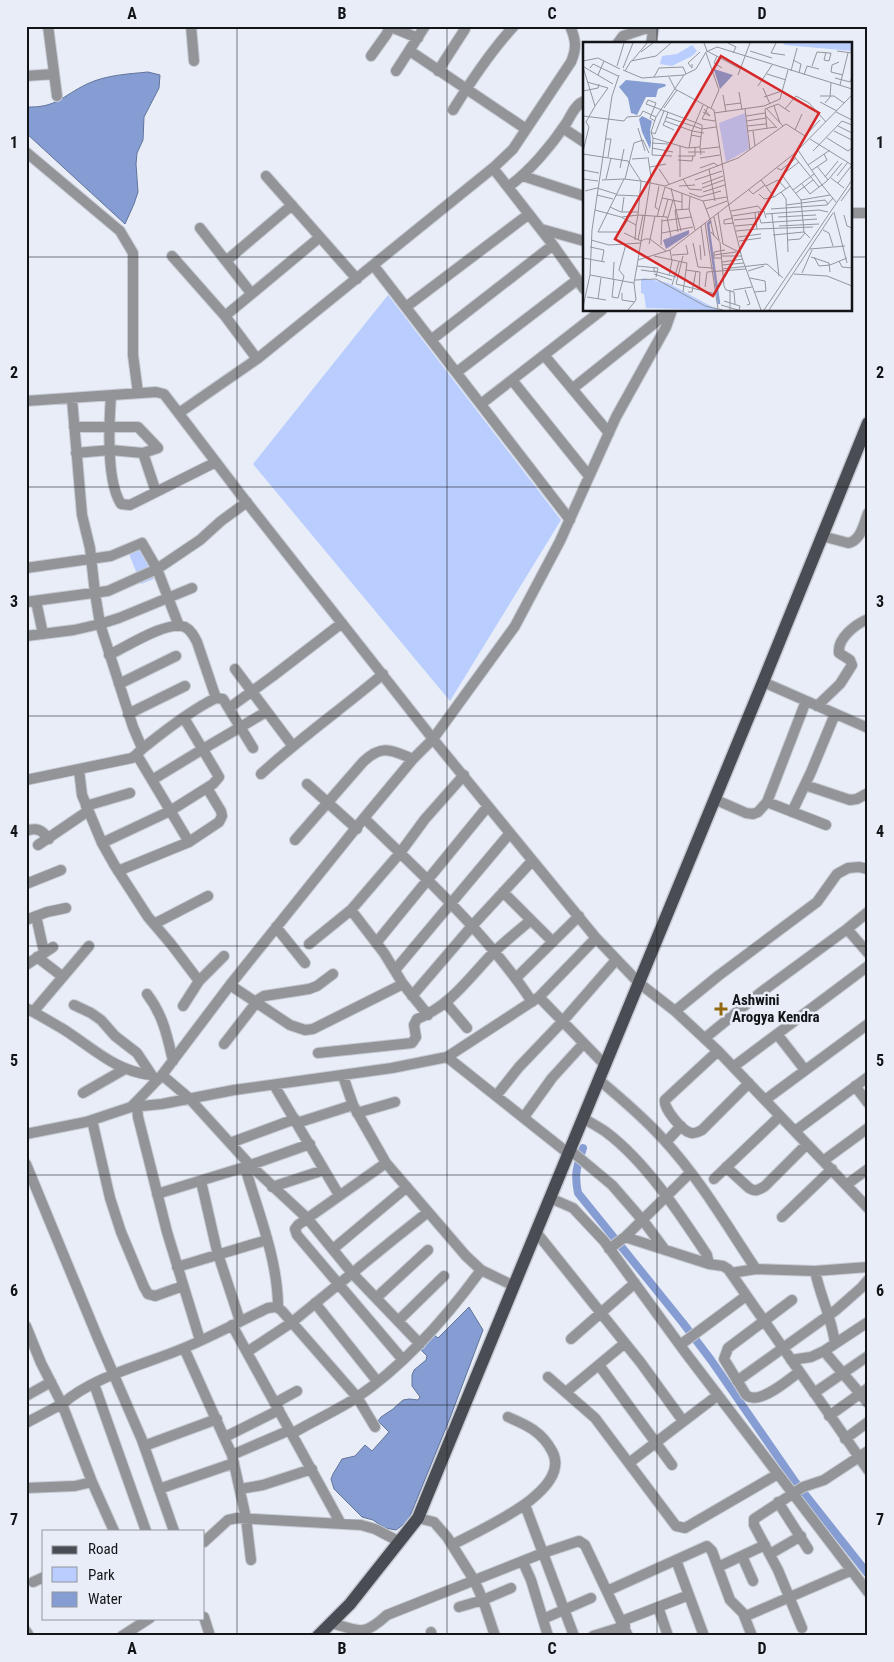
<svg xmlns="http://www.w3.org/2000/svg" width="894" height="1662" font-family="'Roboto Condensed',sans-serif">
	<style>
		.green { fill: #b9cefe }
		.water { fill: #859dd2; stroke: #62749a }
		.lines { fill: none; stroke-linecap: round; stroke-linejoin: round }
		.canal { stroke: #859dd2; stroke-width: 8 }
		.minor-casing { stroke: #c6cad3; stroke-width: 12 }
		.major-casing { stroke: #c6cad3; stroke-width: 15 }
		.minor { stroke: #929498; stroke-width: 10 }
		.major { stroke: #494c53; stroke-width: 12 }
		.grid { fill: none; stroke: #121417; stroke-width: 1; stroke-opacity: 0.55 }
		.poi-dot { fill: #926811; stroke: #e8edf7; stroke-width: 2 }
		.labels { text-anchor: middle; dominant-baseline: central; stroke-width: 5; stroke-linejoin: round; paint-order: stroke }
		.poi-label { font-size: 15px; font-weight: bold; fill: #121417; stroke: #e8edf7; text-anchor: start }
		.inset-river { fill: none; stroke: #859dd2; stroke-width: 2.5 }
		.inset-road { fill: none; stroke: #92969d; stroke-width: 1 }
		.view { fill: #d62828; fill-opacity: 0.15; stroke: #d62828; stroke-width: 2.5 }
		.inset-edge { fill: none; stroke: #121417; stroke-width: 2.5 }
		.neatline { fill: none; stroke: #121417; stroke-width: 2 }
		.grid-label { font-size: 16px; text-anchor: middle; font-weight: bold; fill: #121417 }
	</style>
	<rect width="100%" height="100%" fill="#e8edf7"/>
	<path class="green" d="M388,295l173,225 -111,181 -197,-237z
		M143,549l11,30 -13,5 -12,-30z"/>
	<path class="water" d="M148,72l12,3 -1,13 -15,29 -1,23 -6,13 -1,11 2,28 -4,12 -9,20 -99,-91v-26c31,1 36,-11 61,-23 19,-9 41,-10 61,-12z
		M469,1307l14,23 -33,88 -42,103 -12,9 -11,-2 -12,-8 -11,-3 -28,-28 -3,-10 2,-5 9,-15 13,-3 10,-11 7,6 17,-19 -11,-11 3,-4 12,-8 10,-9 6,-1 9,1 2,-3 -8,-11v-11l2,-5 12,-10 1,-4 -8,-8 13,-15 6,5z"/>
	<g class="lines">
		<path class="canal" d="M583,1148c-6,18 -9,26 -5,45l105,130 28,37 85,123 72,91"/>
		<g class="minor-casing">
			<path id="minor" d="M48,26l9,70
				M191,26l3,35
				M391,27l27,11
				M617,44l6,-8 30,-10
				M651,44l3,-18
				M410,51l116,78
				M371,56l15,-21 5,-9
				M396,71l29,-45
				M438,71l27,-42
				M26,76l28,-2
				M453,110c18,-29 38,-59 61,-84
				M563,128l21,14
				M26,152l94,79 13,22v102l5,38
				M493,168l60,77 31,44
				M266,176l91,103
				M523,176l61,20
				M508,187c22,-16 44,-42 59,-65 4,-7 9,-18 17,-21
				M850,213h18
				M200,228l51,65
				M541,229l43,12
				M172,256l53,60 32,43
				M226,261l66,-56
				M374,266l196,254
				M406,307l123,-93
				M225,316l95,-79
				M431,340l122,-95
				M544,355l65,78
				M457,372l120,-92
				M512,380l77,96
				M572,389l99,-79
				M111,396c-2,28 -5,85 10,108l9,1 86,-43
				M26,401l130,-9 8,2 77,101 192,244 163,199 43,45 36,28 43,40 150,157
				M481,404l121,-94
				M179,413l78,-54 236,-191 20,-19 58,-87c6,-14 5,-22 -1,-36
				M74,427h64l20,21 -15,5 -33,-3 -34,3
				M143,453l13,39
				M822,536l26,7c13,-2 16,-20 20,-30
				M26,568l85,-12 31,-13 15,26 43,-29 21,-19 26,-19
				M36,601l7,33
				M26,602l82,-11 49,-22 22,57
				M26,636l48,-6 26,-6 -5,-31 -5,-45 -8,-33 -10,-116
				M109,655c17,-8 58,-35 76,-28 6,3 9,9 12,15l19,56
				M235,669l57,76
				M763,682l105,46
				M119,684l57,-28
				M817,706l23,-22 12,-19 -2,-5 -11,-7c-2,-15 17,-29 29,-34
				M229,708l44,-32 69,-53
				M128,714l57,-28
				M142,748l-9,-21 -33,-103 19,-6 73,-30
				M137,755l52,87
				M79,770l3,25 20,48 13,23 33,51 23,27 28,37
				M261,774c39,-36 82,-66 122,-100
				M26,780l106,-22c6,-4 9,-9 15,-13 20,-16 46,-36 69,-47l7,1 30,49
				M152,780l51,-31 63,-37
				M307,784l50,45
				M805,785l45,15 7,-1 11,-6
				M714,799l32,14 7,1 5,-2 9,-10 39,-101
				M767,802l59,23
				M86,806l44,-13
				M792,812l19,-40 24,-58
				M364,818c42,41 85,81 124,126 16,19 31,37 44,58
				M26,831c11,-4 16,-1 23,8
				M295,840l68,-78c19,-18 28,-12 50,-3
				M102,843l68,-32 43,-27 6,-7 -4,-7 -31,-52
				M38,845l50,-34
				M118,871l71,-29 30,-20 3,-6 -1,-5 -14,-23
				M26,884l35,-14
				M503,892l50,50
				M351,910l33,43 19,31 25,31
				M36,916l8,36
				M26,920l21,-8 19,-4
				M154,924l54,-28
				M276,927l29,36
				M847,929l21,24
				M376,943l112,-137
				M309,944l42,-34 49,-57 25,-34 39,-44
				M37,957l26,20
				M26,965l27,-18
				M395,970l115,-137
				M516,978l63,-62
				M230,985l60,40 15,5 8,-1 90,-45
				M147,994c16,21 20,41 26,67
				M412,996l60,-70 60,-65
				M539,997l66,68
				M446,1003l21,25
				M74,1005l17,8 10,7 14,16 22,17 16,24
				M183,1006l16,-25 25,-25
				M26,1008c13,7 25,14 37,21 30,19 52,42 88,46
				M675,1011l43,-35 99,-74 20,-28 11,-6 11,-1 9,2
				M33,1012l56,-66
				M777,1034l28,36
				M705,1038l55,-45 87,-64 21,-17
				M224,1044l35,-45 5,-3 45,-7 8,-3 16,-12
				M718,1051l-53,49c-2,8 17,31 26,33 4,1 7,-1 11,-3l47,-47
				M318,1053l94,-10 4,-6 -2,-12 3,-6c33,-13 51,-40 75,-65 12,-12 26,-23 39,-34
				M447,1057l122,97
				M733,1067l135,-101
				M162,1075l27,23 61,67 57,53 45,55 68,71
				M343,1076l10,29 33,58 80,93 15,14 33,16
				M599,1080c23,19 45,38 65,60 36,39 63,86 92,129
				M274,1085l65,110
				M855,1086l13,17
				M83,1093l42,-24
				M496,1096l23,-29 43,-45 54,-62
				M765,1100l103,-76
				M131,1107l31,-3 72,-14 158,-22 55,-11 92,-60 57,-59
				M137,1107l1,10 29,115 33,108
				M357,1113l38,-11
				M524,1117l28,-39 31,-34
				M583,1118c8,5 16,9 23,14 40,30 74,82 101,123l2,9
				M92,1120l18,78 11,34 23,55 4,7 7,2 28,-10
				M297,1123l56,-18
				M795,1131l73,-54
				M26,1134l60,-12 45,-15 8,-8 23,-24 68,-90 134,-167 49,-59 20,-20 82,-113 45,-85 56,-124 50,-90 6,-17
				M666,1142l15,-16
				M230,1143l65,-24
				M570,1150l42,35 33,38 20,27
				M823,1161l45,-33
				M386,1163l-88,62 -3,4 2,6 106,125
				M26,1164l71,172 45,104 32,91
				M245,1167c13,45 33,93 33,140
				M726,1167l23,21c6,4 10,2 16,-2l42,-42
				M714,1179l66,-63
				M201,1181l16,70 23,70
				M846,1185l22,-16
				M272,1187l52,-17
				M157,1194l88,-27 65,-23
				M550,1198l23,10 31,33 81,111 183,240
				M782,1217l50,-48
				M536,1232l105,131 42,58
				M625,1237l84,27 14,2 5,3 140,201
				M333,1249l74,-62
				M609,1249l16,-12 65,-64
				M177,1267l90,-27
				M815,1271c5,25 17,47 20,73
				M731,1273l25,-4 59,2 53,-4
				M376,1298l52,-48
				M792,1300l-64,48 -4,11 22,36c13,11 42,-15 53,-23
				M315,1303l62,78
				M398,1321l46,-45
				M232,1325l109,199
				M26,1326l15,37 21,41 -36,19
				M571,1339l64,-56
				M680,1345l66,-49
				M184,1348l48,107 14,63 5,42
				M824,1351l44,52
				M247,1352l44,-29 103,-84 34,-27
				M791,1360l20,-3 13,-6 44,-29
				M599,1365l73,100
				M548,1377l47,41 81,108 9,2 93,-54
				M737,1381l99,-71 25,-22 7,-8
				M94,1384l52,147
				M566,1392l59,-49
				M814,1393l54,-37
				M26,1396l25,-14
				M275,1403l22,-12
				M829,1416l39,-28
				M293,1433c20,-12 43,-22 63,-35 50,-34 90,-80 125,-128
				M225,1437l54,-27
				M845,1439l23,-17
				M144,1446l73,-27
				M232,1455l58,-25
				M629,1463l89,-68
				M92,1482l22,49
				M26,1488l49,-2 17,-4 -30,-78c34,-29 82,-39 122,-56 29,-12 56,-27 84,-40 6,-1 9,-2 14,3l75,86 18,30
				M159,1489l75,-26
				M240,1489l23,-4 49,-16
				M778,1502l30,47
				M525,1505l49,131
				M418,1518l16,4 13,15 27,43 9,20 12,36
				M204,1542l24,-22 9,-2 124,7 14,4 25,13
				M452,1545c27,-15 122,-54 100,-94 -10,-19 -25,-26 -44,-34
				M770,1554l31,-18
				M742,1556l11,25
				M676,1560l28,76
				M523,1562l8,18 17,56
				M718,1567l47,-22
				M33,1582l11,-5
				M607,1591l100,-45 5,5 18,49 13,13 9,23
				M459,1607l24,-7 28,-12
				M658,1607l10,29
				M746,1616l104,-45
				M204,1617l6,19
				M543,1619l48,-21
				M622,1621l67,-26
				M331,1623c29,8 32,14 56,-8l156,-62 36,-12 6,4 43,91
				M802,1628l-24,-58 -24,-45v-6l49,-32 21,-7 44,-29
				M26,1631l2,3
				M431,1632l1,4
				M122,1636l28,-18
				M593,1636l32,-10"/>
		</g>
		<g class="major-casing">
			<path id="major" d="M318,1636l32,-32 68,-86 345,-836 105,-259"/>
		</g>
		<use href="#minor" class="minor"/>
		<use href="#major" class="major"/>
	</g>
	<path class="grid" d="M237,26v1610M447,26v1610M657,26v18M26,257h558M850,257h18M657,310v1326M26,487h842M26,716h842M26,946h842M26,1175h842M26,1405h842"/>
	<path class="poi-dot" d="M718.5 1001.5h5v5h5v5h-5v5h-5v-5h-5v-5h5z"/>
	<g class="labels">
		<g class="poi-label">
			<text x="732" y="1000">Ashwini<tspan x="732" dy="17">Arogya Kendra</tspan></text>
		</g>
	</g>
	<g transform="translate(583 42)">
		<rect width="269" height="269" fill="#e8edf7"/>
		<path d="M200,1h69v8l-67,-6zM109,3l5,6 -5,5 -20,10 -12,-2 2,-8 15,-2zM162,71l4,36 -23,13 -7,-39zM61,236l24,5 50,27 -72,-2 -2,-14 -3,-1v-14z" fill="#b9cefe"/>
		<path d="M131,27l19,6 -13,14 -6,-19zM43,38l39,4 1,2 -8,3 -2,8h-10l-9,18 -6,-2 -3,-15 -9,-11zM59,74l10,5 -2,9 1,13 -1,6 -8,-17 -3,-13zM106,188v4l-23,15 -3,-9z" fill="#859dd2"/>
		<path class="inset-river" d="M128,179l-3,3 11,80"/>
		<path class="inset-road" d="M121,1l3,8 34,18M145,1l8,4 -3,6M193,1l-5,10 14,2M167,9l22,7M254,9l15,2M58,10l12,-9M123,11l13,37 -8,18M134,14l-3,7 8,5M210,18l8,4 -2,9M0,19l15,-3 22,11M49,19l15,-18M256,20l-7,3 -1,7 12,3M109,22v4l-4,-5 12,-11M34,24l7,-23M229,24l5,-14 12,1h2l-2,8 -5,-1 2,-8M0,25l12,39 -9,16 3,5 -6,24M1,25l29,17M7,26l3,-4 25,12M40,26l10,-25M40,28l19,8 42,-3 12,-6 10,-17 11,-5 135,42M42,29l6,-10 25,-5 15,-13M208,29l6,-23M184,32l19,6M15,33l6,-14M155,33l12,-32M221,33l3,-9 12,3M71,35l5,-9 24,-1 3,7M86,35l6,12 39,21 14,92 14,56 19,52M252,36l15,4 2,-5M4,40l21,6 -13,18M257,43l8,-32M175,44l14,-21M180,46l7,16M0,49l15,-3 1,-4M156,50l3,18M140,53l3,17M237,54h14l10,7M181,55l18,-6M237,60l17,9M242,61l5,-6 1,-14M63,62l56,21v4l14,-2M63,62l2,-4 8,3 -6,15 5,3M142,63l16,-2M191,64l6,17M125,65l-6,12 13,2M81,66l13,-18M162,67l5,41M182,67l13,-5 12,8M182,67l2,20M184,67l16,17M202,67l11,-13 13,7 17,19M85,70l-3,9 27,10 11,-26M120,70l7,4 -6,-7M253,70l16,8M131,71l50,-7 16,-7 8,-29M0,74l41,5 3,-4 13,-1 3,-5 13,6 -5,15 4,2 9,-23M163,74l19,-3M183,74l11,12M73,75l28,-42M83,75l36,12 -1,8M82,79l-2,4 11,5M164,79l19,-3M164,84l19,-2M255,84l14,7M55,86l7,23M212,88l7,-16M165,89l28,-4M170,89l2,15M251,89l18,9M68,90l2,6 34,10 13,-1 1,8M108,93l10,2 -1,10M70,96l-1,17 20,1M244,96l21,13 4,-3M22,97h6l-3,18M227,97l42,26M69,101l16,1M69,106l21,4M106,106l3,-17 12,2M118,107l18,-2M215,108l10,15M230,109l29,-30 10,4M105,110h17M0,112l45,7 13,20 24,5 73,-28 48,-34 19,12 15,-16M210,113l26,32 3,-2 14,17M95,114h17v-9M117,116l20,-3M49,117l15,-1M95,118l14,1 1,-5M234,124l11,14 -6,5 -14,-20 22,-15M67,125l16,-3M37,126l4,-19M117,126l14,-5 4,3M194,126l4,2 15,-12M76,127l10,15M126,127l6,32M0,128l16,3M229,128l15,-10 -3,-6M254,134l11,-14M97,135v-31M242,135l13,-16M248,136l13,10M0,137l15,2M23,137l5,-21M42,137l9,-36 9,-3 6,13M100,137l6,10 13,1M19,138l22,-1M112,138l27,-9M178,138l13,17 16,-11M245,138l14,-17M218,141l9,11 9,-7M255,141l14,-18M119,142l21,-8M96,144l16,-1M183,144l12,-6 8,9M82,145l38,14 24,-4M88,146l10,43M119,146l22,-8M166,148l4,4 12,-9M210,148l-11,-15 17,-13M2,149l12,-3 19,6M120,150l22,-7M198,150l5,7 2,53M99,151v17M106,151l11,4 21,-6M213,151l17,-13M176,152l5,5 10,-2M14,153l16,4M33,153l24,1M107,155l-1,12 6,21M79,156l20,4M218,158l29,-5M120,159l7,18M258,159l11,-15M203,163l39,-5 3,4M27,165l11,5h17M123,167l21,-8M188,167l56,-4 6,-7M12,168l26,7 15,8 2,-10 29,2 4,20M76,168l-4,-3 4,-21M148,169l27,-5 4,5M39,170l2,-15M175,170l3,11 56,-4M251,170l13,51M135,171l5,31M183,172l53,-4 9,2M189,172l7,62M261,173l3,11 5,2M149,174l32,-5 2,7M39,175l16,-2 3,-34M74,175l8,-30M80,175l5,-18M131,175l5,23M195,175l38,-2M85,176l5,-18M150,176l-9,2v4l10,-1M127,177l4,17M151,178l22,-2M44,179l-7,11h-22l26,-53 17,2M79,179l29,-4M122,181l13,86M118,184l4,30M152,184l22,-2M196,184l40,-2M174,187l56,-2M240,188l6,3 4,13M153,189l21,-2 -2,-16M95,190l-3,-22 14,-1M128,190l9,10 4,44 2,4 8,2 1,12M41,191l17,8 10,-64 -3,-20M79,191l31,-6M190,193l31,-3M155,195l23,-3M227,196l-6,-6 -3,-32 -8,-10 21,-16M8,198l18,5 32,-2M52,198l1,-15M55,198l5,-25M205,198l12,-1 5,-6M156,199l22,-3M110,201l5,24 15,1M66,202l6,-28M140,202l18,9M78,203l1,-26M117,203l1,15M7,205l14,3 -2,11M227,207l35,-3M89,213l16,-1 -2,-9M131,213l22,-3M71,214l33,7 -4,29M138,214h21M228,215l18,6 1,9M231,215l5,9 11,-1 17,-7M0,216l22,4M138,216h-7v-6l11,-2M55,218l3,-19 4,-2h5l16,12M256,219l3,6 10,1M139,220l21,-3M139,223l22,-2M54,224l21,2 -2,9M71,225v4l22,6M139,227l45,-5 16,14M58,228l15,2M103,228l14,2 -1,17M165,229l16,-5M219,231l10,-23M71,232l18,6M211,232l33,2 25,10M7,233l2,-45 20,-134 7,-21M86,233l3,-14 -2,-11M167,236l15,3 1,10 -12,1M30,237l1,-17M31,237l-2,18 6,1 6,-22 -5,-6 7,-26M52,238l21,-1 49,27 18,4M93,242l40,10M93,242l7,-28M89,243l7,-23M122,245l2,-15 39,-3M147,248v20M150,248l19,-3M162,248l5,14 -3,1M105,250h4l4,-21M39,251v7l13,2M4,255l19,3M15,257l3,-21M141,259l16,5 -1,4M138,263l17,5M0,265l7,-32 44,8 4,-23 32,-10 91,-70 34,-27 57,-58M45,268l8,-10 -2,-17M181,268l88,-130M186,268l64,-97"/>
		<path class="view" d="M138,14l98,57 -106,183 -98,-57z"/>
		<rect width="269" height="269" class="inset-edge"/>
	</g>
	<rect width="894" height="1662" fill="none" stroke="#e8edf7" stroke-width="55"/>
	<rect x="42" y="1530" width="162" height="90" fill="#e8edf7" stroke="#92969d"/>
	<rect x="52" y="1546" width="25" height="8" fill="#494c53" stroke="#92969d"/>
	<text x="88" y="1554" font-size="15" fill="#121417">Road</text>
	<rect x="52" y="1567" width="25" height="15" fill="#b9cefe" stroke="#92969d"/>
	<text x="88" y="1580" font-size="15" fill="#121417">Park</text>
	<rect x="52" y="1592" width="25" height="15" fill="#859dd2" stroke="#92969d"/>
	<text x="88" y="1604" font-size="15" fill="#121417">Water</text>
	<rect x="28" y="28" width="838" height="1606" class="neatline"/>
	<g class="grid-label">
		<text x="132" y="19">A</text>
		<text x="342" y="19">B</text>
		<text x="552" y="19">C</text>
		<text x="762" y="19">D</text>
		<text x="14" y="148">1</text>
		<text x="880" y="148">1</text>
		<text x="14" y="378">2</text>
		<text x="880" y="378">2</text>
		<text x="14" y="607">3</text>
		<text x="880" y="607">3</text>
		<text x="14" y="837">4</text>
		<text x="880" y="837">4</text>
		<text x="14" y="1066">5</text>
		<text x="880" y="1066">5</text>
		<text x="14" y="1296">6</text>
		<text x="880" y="1296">6</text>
		<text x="14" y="1525">7</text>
		<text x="880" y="1525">7</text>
		<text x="132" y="1654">A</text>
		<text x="342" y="1654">B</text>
		<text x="552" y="1654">C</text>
		<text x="762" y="1654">D</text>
	</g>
</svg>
